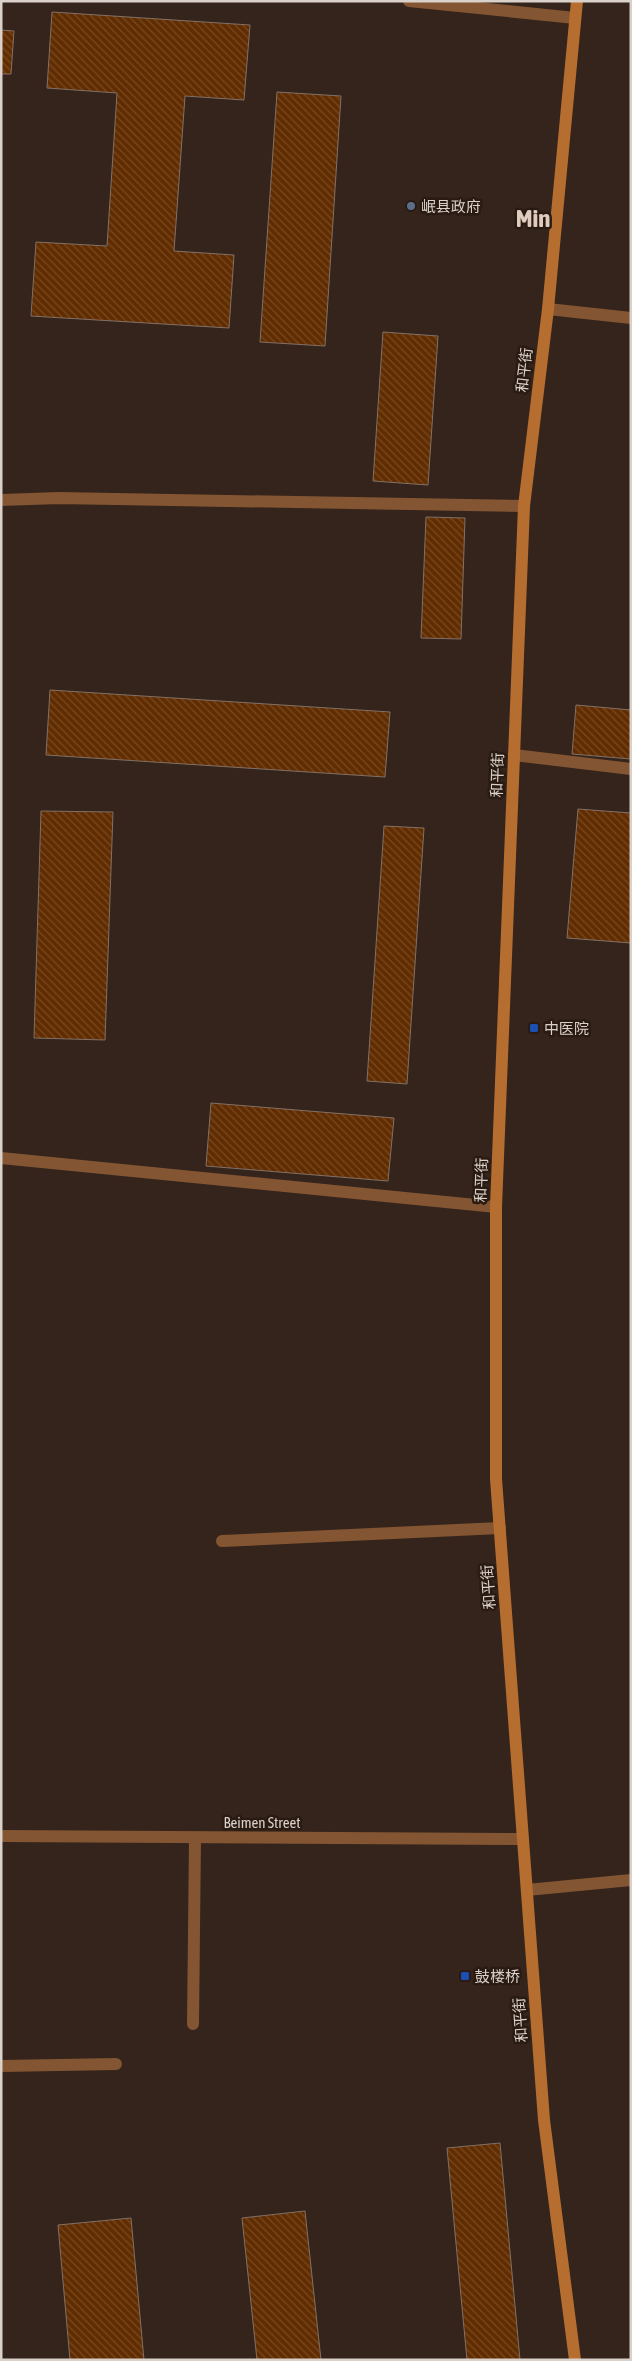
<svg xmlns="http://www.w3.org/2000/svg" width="632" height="2361" font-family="'Asap Condensed','Noto Sans SC',sans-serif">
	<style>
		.building { fill: url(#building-back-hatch); stroke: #837065 }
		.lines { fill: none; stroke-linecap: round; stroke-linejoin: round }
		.service { stroke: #835532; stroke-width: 12 }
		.minor { stroke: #835532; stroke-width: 12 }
		.tertiary { stroke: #835532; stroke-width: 12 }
		.secondary { stroke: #b66d30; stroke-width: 12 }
		.service-dot { fill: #5c6f8a; stroke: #2a1b12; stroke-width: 2 }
		.transit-dot { fill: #1a4fb4; stroke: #2a1b12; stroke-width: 2 }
		.labels { text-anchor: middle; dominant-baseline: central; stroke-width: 5; stroke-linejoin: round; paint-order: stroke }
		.poi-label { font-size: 15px; fill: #dbd1cb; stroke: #2a1b12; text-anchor: start }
		.street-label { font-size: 15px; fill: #dbd1cb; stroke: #2a1b12 }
		.town-label { font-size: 25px; font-weight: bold; fill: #e0cbbf; stroke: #2a1b12 }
	</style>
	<defs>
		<pattern id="building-back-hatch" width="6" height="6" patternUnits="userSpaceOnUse" patternTransform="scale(1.25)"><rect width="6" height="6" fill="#612d00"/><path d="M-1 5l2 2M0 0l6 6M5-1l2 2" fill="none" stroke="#774a24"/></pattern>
	</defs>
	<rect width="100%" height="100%" fill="#34241b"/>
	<path class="building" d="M52,12l198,13 -6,75 -59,-4 -11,155 60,4 -5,73 -198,-12 5,-74 71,4 10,-153 -70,-5z
		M1,30l13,1 -3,43h-10z
		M277,92l64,4 -16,250 -65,-4z
		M383,332l55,4 -10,149 -55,-4z
		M426,517l39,1 -4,121 -40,-1z
		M50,690l340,22 -5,65 -339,-22z
		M576,705l55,5v49l-59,-5z
		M578,809l53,4v130l-64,-5z
		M41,811l72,1 -8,228 -71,-2z
		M384,826l40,2 -17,256 -40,-3z
		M211,1103l183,15 -6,63 -182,-15z
		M500,2143l20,217h-53l-20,-212z
		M305,2211l16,149h-64l-15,-142z
		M131,2218l13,142h-74l-12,-135z"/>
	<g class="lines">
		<path class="service" d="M514,755l117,14
			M222,1541l278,-13
			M193,2024l2,-186
			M1,2066l115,-2"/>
		<path class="minor" d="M409,1l166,17
			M548,309l83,9
			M1,500l58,-2 465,8
			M1,1158l495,49
			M527,1890l104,-10"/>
		<path class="tertiary" d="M1,1836l522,3"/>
		<path class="secondary" d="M575,2360l-31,-240 -48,-641v-272l28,-701 24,-197 29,-308"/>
	</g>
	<circle class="service-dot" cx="411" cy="206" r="5"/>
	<g class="transit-dot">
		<rect x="529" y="1023" width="10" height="10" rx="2.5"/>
		<rect x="460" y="1971" width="10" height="10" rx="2.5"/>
	</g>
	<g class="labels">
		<g class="poi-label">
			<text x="421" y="206">岷县政府</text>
			<text x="544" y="1028">中医院</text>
			<text x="475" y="1976">鼓楼桥</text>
		</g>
		<g class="street-label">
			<text transform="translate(524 370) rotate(-83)">和平街</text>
			<text transform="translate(497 775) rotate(-88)">和平街</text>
			<text transform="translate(481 1180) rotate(-88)">和平街</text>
			<text transform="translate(488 1587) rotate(-94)">和平街</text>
			<text x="262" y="1822">Beimen Street</text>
			<text transform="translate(520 2020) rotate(-94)">和平街</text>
		</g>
		<g class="town-label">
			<text x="533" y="218">Min</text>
		</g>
	</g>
	<rect width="632" height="2361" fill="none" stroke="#dbd1cb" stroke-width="5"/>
</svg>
